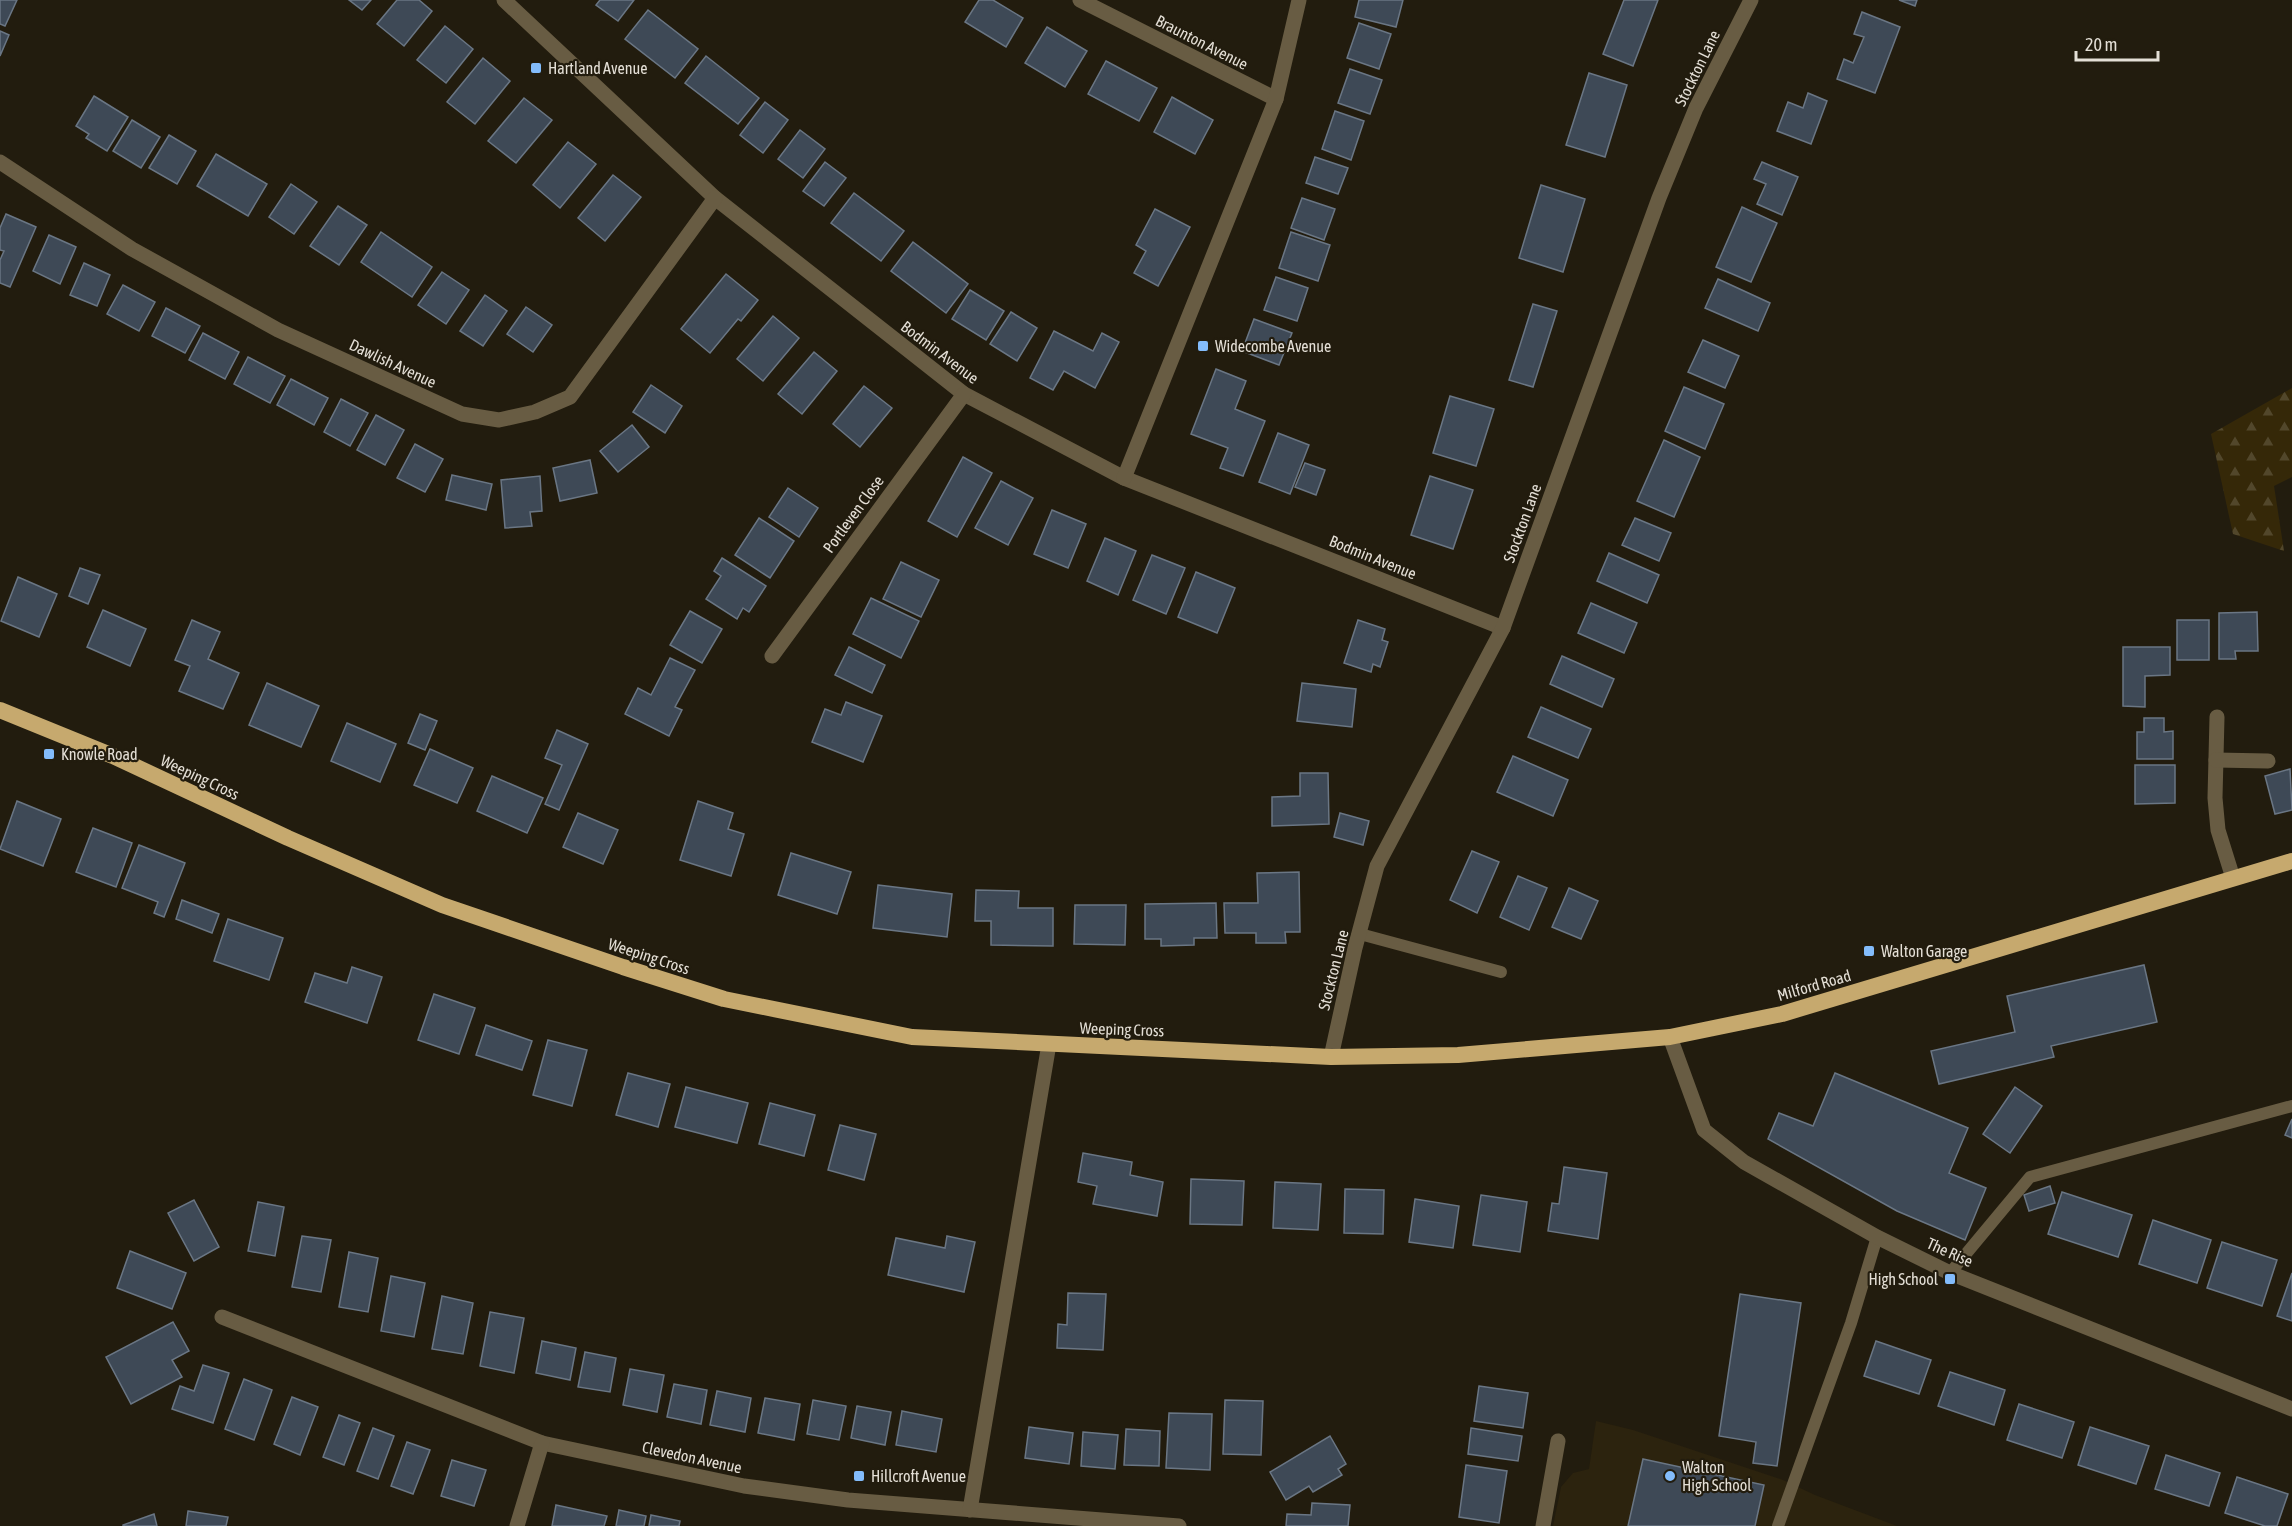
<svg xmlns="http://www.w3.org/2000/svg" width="2292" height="1526" viewBox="0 0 2292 1526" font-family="'Asap Condensed',sans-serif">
	<defs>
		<pattern id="forest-firs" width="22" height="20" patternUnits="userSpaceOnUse" patternTransform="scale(1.5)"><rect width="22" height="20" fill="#352808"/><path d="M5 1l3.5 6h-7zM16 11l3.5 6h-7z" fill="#52472b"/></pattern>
	</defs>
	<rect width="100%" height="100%" fill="#221c0e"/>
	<path fill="#2c230e" d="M1596,1421L1633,1430L1783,1480L1815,1495L1897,1526H1553L1561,1487L1573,1473L1589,1469Z"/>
	<path fill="url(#forest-firs)" d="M2292,388V477L2274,486L2284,551L2233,534L2211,434Z"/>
	<g fill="#3e4956" stroke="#6a7684" stroke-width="1.5">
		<path d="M0,0H17L5,26L0,24Z"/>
		<path d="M349,0H371L362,10Z"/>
		<path d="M397,0H419L432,11L404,46L377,24Z"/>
		<path d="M600,0H634L618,21L596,5Z"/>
		<path d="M979,0H993L1023,18L1006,47L965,22Z"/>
		<path d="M1359,0H1403L1396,27L1355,17Z"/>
		<path d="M1624,0H1658L1633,66L1603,54Z"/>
		<path d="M1899,0H1917L1915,6Z"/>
		<path d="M648,10L698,49L675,78L625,39Z"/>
		<path d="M1862,12L1900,27L1875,93L1837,79L1844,59L1853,63L1864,37L1854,34Z"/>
		<path d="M1359,23L1391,34L1379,69L1347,58Z"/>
		<path d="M445,26L473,49L446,83L417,60Z"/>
		<path d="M1047,27L1087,51L1065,87L1025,63Z"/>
		<path d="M0,31L9,35L0,56Z"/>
		<path d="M706,56L759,98L738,124L685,83Z"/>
		<path d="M483,58L510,81L475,124L447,102Z"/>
		<path d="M1106,61L1157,88L1139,121L1088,94Z"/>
		<path d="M1350,69L1382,80L1370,114L1338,103Z"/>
		<path d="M1589,73L1627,85L1605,157L1566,145Z"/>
		<path d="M1808,93L1827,101L1811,144L1777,131L1788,102L1803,108Z"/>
		<path d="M94,96L128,117L107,151L86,138L89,134L76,126Z"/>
		<path d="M1172,97L1213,120L1195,154L1154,132Z"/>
		<path d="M524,98L552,120L516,163L488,141Z"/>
		<path d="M765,102L788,120L763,153L740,135Z"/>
		<path d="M1335,111L1364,121L1351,160L1322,149Z"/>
		<path d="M132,120L160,137L141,168L113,151Z"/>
		<path d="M800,130L825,149L803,178L778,159Z"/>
		<path d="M169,135L196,151L177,184L149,168Z"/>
		<path d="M568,142L596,164L560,208L533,185Z"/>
		<path d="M216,154L267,184L248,216L197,186Z"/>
		<path d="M1315,157L1348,168L1338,194L1306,183Z"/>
		<path d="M825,162L846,178L824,206L803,191Z"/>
		<path d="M1762,162L1798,177L1782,215L1757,204L1766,184L1754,179Z"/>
		<path d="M613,175L641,197L605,241L578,218Z"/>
		<path d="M291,184L317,202L294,234L269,217Z"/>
		<path d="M1541,185L1585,199L1563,272L1519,258Z"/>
		<path d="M854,193L904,231L881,261L831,223Z"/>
		<path d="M1302,198L1335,209L1324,240L1291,228Z"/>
		<path d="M338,206L367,225L339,265L310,246Z"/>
		<path d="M1742,207L1777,223L1751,282L1716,267Z"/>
		<path d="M1155,209L1190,227L1158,286L1134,273L1146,251L1136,245Z"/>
		<path d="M6,214L36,227L10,287L0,283V260L4,251L0,250V228Z"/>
		<path d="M381,232L432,267L412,297L361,262Z"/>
		<path d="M1291,232L1330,245L1318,281L1279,268Z"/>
		<path d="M49,235L76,247L60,284L33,271Z"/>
		<path d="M913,242L968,284L946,313L891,271Z"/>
		<path d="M84,263L110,275L97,306L70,295Z"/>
		<path d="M442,272L469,290L446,324L418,305Z"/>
		<path d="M726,274L758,300L741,321L738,319L710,353L681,329Z"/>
		<path d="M1276,277L1308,288L1297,321L1264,310Z"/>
		<path d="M1718,279L1770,303L1758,331L1705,308Z"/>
		<path d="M123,285L155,302L139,331L107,314Z"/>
		<path d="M970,290L1004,311L986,340L952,319Z"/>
		<path d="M485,295L507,311L483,346L460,331Z"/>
		<path d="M1533,304L1557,311L1533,387L1509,380Z"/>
		<path d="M526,307L552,325L533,352L507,334Z"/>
		<path d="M166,308L200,326L185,353L152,336Z"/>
		<path d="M1011,312L1037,328L1017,361L990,344Z"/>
		<path d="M773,316L799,338L763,381L737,359Z"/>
		<path d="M1254,319L1292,333L1279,365L1242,351Z"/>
		<path d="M1054,331L1093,351L1102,333L1119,342L1095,388L1064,371L1053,390L1030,378Z"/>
		<path d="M203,333L239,352L225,379L189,360Z"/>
		<path d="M1703,340L1739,356L1725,388L1688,372Z"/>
		<path d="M814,352L837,371L802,414L778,394Z"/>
		<path d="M248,357L285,376L270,403L234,384Z"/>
		<path d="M1216,369L1246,381L1235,409L1265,421L1243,476L1220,468L1228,448L1191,434Z"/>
		<path d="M291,379L328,398L314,425L277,405Z"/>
		<path d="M651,385L682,406L665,433L633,412Z"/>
		<path d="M864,386L892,408L860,447L833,424Z"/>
		<path d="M1684,387L1724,404L1705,449L1665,431Z"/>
		<path d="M1450,396L1494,409L1476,466L1433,453Z"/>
		<path d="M341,399L368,413L350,446L324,432Z"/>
		<path d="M376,415L404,430L385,465L357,450Z"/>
		<path d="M632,425L649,447L618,472L600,451Z"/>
		<path d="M1278,433L1309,445L1290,494L1259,482Z"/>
		<path d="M1664,440L1700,457L1674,517L1637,501Z"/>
		<path d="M415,444L443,459L425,492L397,478Z"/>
		<path d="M963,457L992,473L957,537L928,521Z"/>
		<path d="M590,460L597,493L560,501L553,468Z"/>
		<path d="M1305,463L1325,470L1316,495L1295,487Z"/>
		<path d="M452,475L492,484L486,510L446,500Z"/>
		<path d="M540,476L542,511L530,512L532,526L505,528L501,480Z"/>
		<path d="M1430,476L1473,490L1453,549L1411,535Z"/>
		<path d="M1001,481L1033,498L1008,545L975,528Z"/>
		<path d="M788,488L818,508L799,537L769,517Z"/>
		<path d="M1052,510L1086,524L1068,568L1034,554Z"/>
		<path d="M759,518L794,541L770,578L735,555Z"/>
		<path d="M1635,518L1671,533L1659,561L1622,545Z"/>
		<path d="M1105,538L1136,551L1118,595L1087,581Z"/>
		<path d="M1609,553L1659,575L1647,603L1597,581Z"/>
		<path d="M1152,555L1185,568L1166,614L1133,600Z"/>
		<path d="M722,558L766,586L749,612L743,608L737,619L706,599L721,576L714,571Z"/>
		<path d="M901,562L939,580L921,617L883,599Z"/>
		<path d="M80,568L100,575L88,604L69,596Z"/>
		<path d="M1196,572L1235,588L1217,633L1178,617Z"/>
		<path d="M18,577L57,594L39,637L1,621Z"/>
		<path d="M871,598L919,621L901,658L853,634Z"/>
		<path d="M1591,603L1637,623L1624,653L1578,633Z"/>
		<path d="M103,610L146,629L130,666L87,647Z"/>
		<path d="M690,611L722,629L702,663L670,645Z"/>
		<path d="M2257,612L2258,651H2235L2236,659H2219V613Z"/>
		<path d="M192,620L220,632L208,659L239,673L223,709L179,691L190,666L175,660Z"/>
		<path d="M1358,620L1385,629L1382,640L1388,642L1380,667L1373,664L1371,672L1344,663Z"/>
		<rect x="2177" y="620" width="32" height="40"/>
		<path d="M849,647L885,665L872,693L835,675Z"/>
		<path d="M2123,647H2170V675L2145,676V707L2123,706Z"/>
		<path d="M1562,656L1614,679L1602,707L1550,684Z"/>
		<path d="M670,658L695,670L675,707L682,710L669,736L625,714L638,688L651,695Z"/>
		<path d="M267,683L319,706L301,747L249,725Z"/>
		<path d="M1302,683L1356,689L1352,727L1297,721Z"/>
		<path d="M846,702L882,716L863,762L812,742L825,709L841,715Z"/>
		<path d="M1541,707L1591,729L1578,758L1528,737Z"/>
		<path d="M420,714L437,721L425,750L408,743Z"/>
		<path d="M2144,718H2164V732L2173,731V759H2137V732H2144Z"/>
		<path d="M347,723L396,744L380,782L331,761Z"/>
		<path d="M557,730L588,744L559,810L545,804L562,765L545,758Z"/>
		<path d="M430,749L473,768L457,803L414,785Z"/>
		<path d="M1513,756L1568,780L1553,816L1497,792Z"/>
		<path d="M2135,765H2175V803L2135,804Z"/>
		<path d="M2290,769L2292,810L2275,814L2265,776Z"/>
		<path d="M1300,773H1328L1329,824L1272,826V797L1300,796Z"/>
		<path d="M492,776L543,798L527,833L477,811Z"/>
		<path d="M17,801L61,819L43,866L0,849Z"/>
		<path d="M698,801L733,813L728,829L744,834L731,876L680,860Z"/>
		<path d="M578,813L618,830L603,864L563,847Z"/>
		<path d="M1340,813L1369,821L1363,845L1334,837Z"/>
		<path d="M93,828L132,843L116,887L76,872Z"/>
		<path d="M139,845L185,863L164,917L154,913L158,902L122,888Z"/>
		<path d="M1472,851L1499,862L1477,913L1450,900Z"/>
		<path d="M791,853L851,872L837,914L778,895Z"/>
		<path d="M1299,872L1300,932H1285L1286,943H1256V933H1225L1224,903H1258L1257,873Z"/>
		<path d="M1518,876L1547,888L1529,930L1500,917Z"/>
		<path d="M878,885L952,894L947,937L873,928Z"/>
		<path d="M1569,888L1598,901L1581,939L1552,927Z"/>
		<path d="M976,890L1019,891L1018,908H1053V946L991,945V921H975Z"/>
		<path d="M182,900L219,914L212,933L176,919Z"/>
		<path d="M1216,903L1217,938H1194V945L1161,946V939H1145V904Z"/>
		<path d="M1075,905H1126L1125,945L1074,944Z"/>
		<path d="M228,919L283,938L269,980L214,961Z"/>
		<path d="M2144,965L2157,1022L2051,1046L2054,1057L1939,1084L1931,1051L2015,1032L2007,996Z"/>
		<path d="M352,967L382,977L367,1023L305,1002L315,973L347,983Z"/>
		<path d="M434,994L475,1008L459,1054L418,1040Z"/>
		<path d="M486,1025L532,1041L522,1070L476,1055Z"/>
		<path d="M548,1040L587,1050L572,1106L533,1095Z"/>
		<path d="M628,1073L670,1084L658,1127L616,1115Z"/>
		<path d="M1835,1073L1968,1128L1949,1173L1986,1188L1965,1240L1897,1211L1768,1139L1779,1113L1813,1126Z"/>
		<path d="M686,1087L748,1103L737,1143L675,1127Z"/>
		<path d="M2015,1087L2042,1106L2010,1153L1983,1134Z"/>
		<path d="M770,1103L815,1115L804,1156L759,1144Z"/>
		<path d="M2292,1119V1138L2285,1135Z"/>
		<path d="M840,1125L876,1134L864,1180L828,1170Z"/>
		<path d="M1083,1153L1132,1162L1130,1175L1163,1182L1157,1216L1093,1204L1097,1186L1078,1182Z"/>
		<path d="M1564,1167L1607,1173L1598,1239L1548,1231L1552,1203L1559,1204Z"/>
		<path d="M1191,1179L1244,1181L1242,1225L1190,1224Z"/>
		<path d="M1275,1182L1321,1184L1318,1230L1273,1228Z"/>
		<path d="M2050,1186L2055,1203L2029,1211L2024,1195Z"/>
		<path d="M1345,1189L1384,1190L1383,1234L1344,1233Z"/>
		<path d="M2062,1192L2132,1215L2118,1257L2048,1234Z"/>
		<path d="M1481,1195L1527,1202L1520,1252L1473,1245Z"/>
		<path d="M1415,1199L1459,1206L1453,1248L1409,1242Z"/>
		<path d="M194,1200L219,1247L194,1261L168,1213Z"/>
		<path d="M258,1202L284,1207L275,1256L248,1251Z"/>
		<path d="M2153,1220L2211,1240L2197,1283L2139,1264Z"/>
		<path d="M302,1236L331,1240L321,1292L292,1287Z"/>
		<path d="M947,1236L975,1242L964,1292L888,1275L896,1238L945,1248Z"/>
		<path d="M2222,1242L2277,1260L2262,1306L2207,1288Z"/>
		<path d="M130,1251L186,1273L172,1309L117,1288Z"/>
		<path d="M349,1252L378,1258L368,1312L339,1307Z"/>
		<path d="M2292,1273V1321L2277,1316Z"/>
		<path d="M391,1276L425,1283L414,1337L381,1331Z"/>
		<path d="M1068,1293L1106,1294L1103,1350L1057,1348L1058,1324L1067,1325Z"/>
		<path d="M1740,1294L1801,1303L1777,1466L1753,1463L1756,1442L1719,1436Z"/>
		<path d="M442,1296L473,1303L463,1354L432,1349Z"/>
		<path d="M490,1312L524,1318L514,1373L480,1366Z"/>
		<path d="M173,1322L189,1351L172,1360L182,1377L131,1404L106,1357Z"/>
		<path d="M542,1341L576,1348L570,1380L536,1373Z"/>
		<path d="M1876,1341L1931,1360L1919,1394L1864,1376Z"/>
		<path d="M585,1352L616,1358L610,1392L578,1387Z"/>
		<path d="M203,1365L229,1373L213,1423L172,1409L180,1386L194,1391Z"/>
		<path d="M630,1369L664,1375L657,1412L623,1405Z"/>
		<path d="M1950,1372L2005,1390L1994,1425L1938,1406Z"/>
		<path d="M244,1379L272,1390L254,1440L225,1429Z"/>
		<path d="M674,1384L707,1390L701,1424L667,1417Z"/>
		<path d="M1479,1386L1528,1393L1523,1428L1474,1421Z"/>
		<path d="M717,1391L751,1398L745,1432L710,1425Z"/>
		<path d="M292,1397L318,1407L300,1455L274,1444Z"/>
		<path d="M765,1398L800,1404L794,1440L758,1433Z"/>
		<path d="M813,1400L846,1406L839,1440L807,1434Z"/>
		<path d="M1225,1400L1263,1401L1261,1455L1223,1454Z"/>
		<path d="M2019,1404L2074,1422L2062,1458L2007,1440Z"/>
		<path d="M857,1406L891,1412L885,1445L851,1438Z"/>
		<path d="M902,1411L942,1419L936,1452L896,1445Z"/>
		<path d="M1169,1413L1212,1414L1210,1470L1166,1468Z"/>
		<path d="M339,1415L360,1423L344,1465L323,1457Z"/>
		<path d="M1029,1427L1073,1433L1069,1464L1025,1458Z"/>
		<path d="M2090,1427L2149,1446L2136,1484L2078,1465Z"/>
		<path d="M373,1428L394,1436L378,1479L357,1471Z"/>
		<path d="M1471,1428L1522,1436L1518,1461L1468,1454Z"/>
		<path d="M1126,1429L1160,1431L1159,1466L1124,1465Z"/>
		<path d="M1083,1432L1118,1435L1115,1469L1081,1466Z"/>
		<path d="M1330,1436L1346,1464L1338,1469L1342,1475L1313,1492L1309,1486L1286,1500L1270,1472Z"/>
		<path d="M407,1442L430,1450L413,1494L391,1486Z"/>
		<path d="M2166,1455L2220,1473L2209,1506L2155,1489Z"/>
		<path d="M1643,1459L1764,1485L1755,1526H1628Z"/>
		<path d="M452,1460L486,1470L474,1506L441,1496Z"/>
		<path d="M1466,1465L1507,1471L1499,1523L1459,1517Z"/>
		<path d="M2237,1477L2288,1494L2277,1526H2265L2225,1513Z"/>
		<path d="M1312,1503L1350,1505L1348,1526H1286L1287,1514L1311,1515Z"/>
		<path d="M556,1505L607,1516L604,1526H552Z"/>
		<path d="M619,1510L646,1516L644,1526H616Z"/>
		<path d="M188,1511L228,1517L226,1526H186Z"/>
		<path d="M154,1514L157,1526H123V1525Z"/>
		<path d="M651,1515L680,1521L679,1526H649Z"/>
	</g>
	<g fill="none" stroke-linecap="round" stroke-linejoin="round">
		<g stroke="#685c43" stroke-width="12">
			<path d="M1360,934L1501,972"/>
			<path d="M1950,1273L2030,1177L2292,1106"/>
			<path d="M1778,1526L1851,1323L1877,1237"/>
		</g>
		<g stroke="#685c43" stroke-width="15">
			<path d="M504,0L715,198L964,394L1124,478L1503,628"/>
			<path d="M1080,0L1276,99"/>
			<path d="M0,162L132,249L278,330L462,414L499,420L535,412L570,397L715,198"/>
			<path d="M1124,478L1276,99L1299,0"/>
			<path d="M772,656L964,394"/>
			<path d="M2217,717L2215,798L2218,830L2233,878"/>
			<path d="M2216,760L2268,761"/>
			<path d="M1331,1057L1355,948L1377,866L1503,628L1659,198L1696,108L1751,0"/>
			<path d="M222,1317L542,1443L744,1486L848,1500L1179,1526"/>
			<path d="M970,1510L1049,1044"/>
			<path d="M517,1526L542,1443"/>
			<path d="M1543,1526L1558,1441"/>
		</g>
		<path stroke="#685c43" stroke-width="15" d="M1670,1037L1704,1130L1744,1162L1877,1237L1950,1273L2292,1409"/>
		<path stroke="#c6a96e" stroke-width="16" d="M0,710L113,756L288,838L442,905L623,967L724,999L912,1037L1331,1057L1458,1055L1670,1037L1782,1014L2292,861"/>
	</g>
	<g fill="#83bcfb" stroke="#221c0e" stroke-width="2">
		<rect x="530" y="62" width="12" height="12" rx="3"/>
		<rect x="1197" y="340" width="12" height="12" rx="3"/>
		<rect x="43" y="748" width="12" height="12" rx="3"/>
		<rect x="1863" y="945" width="12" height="12" rx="3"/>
		<rect x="1944" y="1273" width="12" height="12" rx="3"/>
		<rect x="853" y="1470" width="12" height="12" rx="3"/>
		<circle cx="1670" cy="1476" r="6"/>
	</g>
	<g text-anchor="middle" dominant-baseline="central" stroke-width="4.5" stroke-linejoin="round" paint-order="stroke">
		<g font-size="16" fill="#e4dfd6" stroke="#221c0e">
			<text transform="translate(1202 42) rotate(27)">Braunton Avenue</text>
			<text transform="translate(1697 68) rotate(-64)">Stockton Lane</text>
			<text transform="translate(940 352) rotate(37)">Bodmin Avenue</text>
			<text transform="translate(393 363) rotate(25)">Dawlish Avenue</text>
			<text transform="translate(853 514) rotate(-54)">Portleven Close</text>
			<text transform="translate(1522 523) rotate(-70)">Stockton Lane</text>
			<text transform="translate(1373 557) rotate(22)">Bodmin Avenue</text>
			<text transform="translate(200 777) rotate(25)">Weeping Cross</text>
			<text transform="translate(649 956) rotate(18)">Weeping Cross</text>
			<text transform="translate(1333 970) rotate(-76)">Stockton Lane</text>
			<text transform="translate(1814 985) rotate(-16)">Milford Road</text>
			<text transform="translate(1122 1029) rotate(2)">Weeping Cross</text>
			<text transform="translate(1950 1252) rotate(24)">The Rise</text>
			<text transform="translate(692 1457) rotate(12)">Clevedon Avenue</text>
		</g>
		<g font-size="16" fill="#e4dfd6" stroke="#221c0e" text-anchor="start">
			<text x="548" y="68">Hartland Avenue</text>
			<text x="1215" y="346">Widecombe Avenue</text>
			<text x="61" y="754">Knowle Road</text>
			<text x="1881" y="951">Walton Garage</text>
			<text x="1938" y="1279" text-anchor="end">High School</text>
			<text x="1682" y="1467">Walton<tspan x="1682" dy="18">High School</tspan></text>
			<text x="871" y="1476">Hillcroft Avenue</text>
		</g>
	</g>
	<path d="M2076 51v9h82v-9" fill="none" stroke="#e4dfd6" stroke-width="3"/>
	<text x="2085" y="51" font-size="18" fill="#e4dfd6" stroke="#221c0e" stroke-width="4.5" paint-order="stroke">20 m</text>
</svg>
